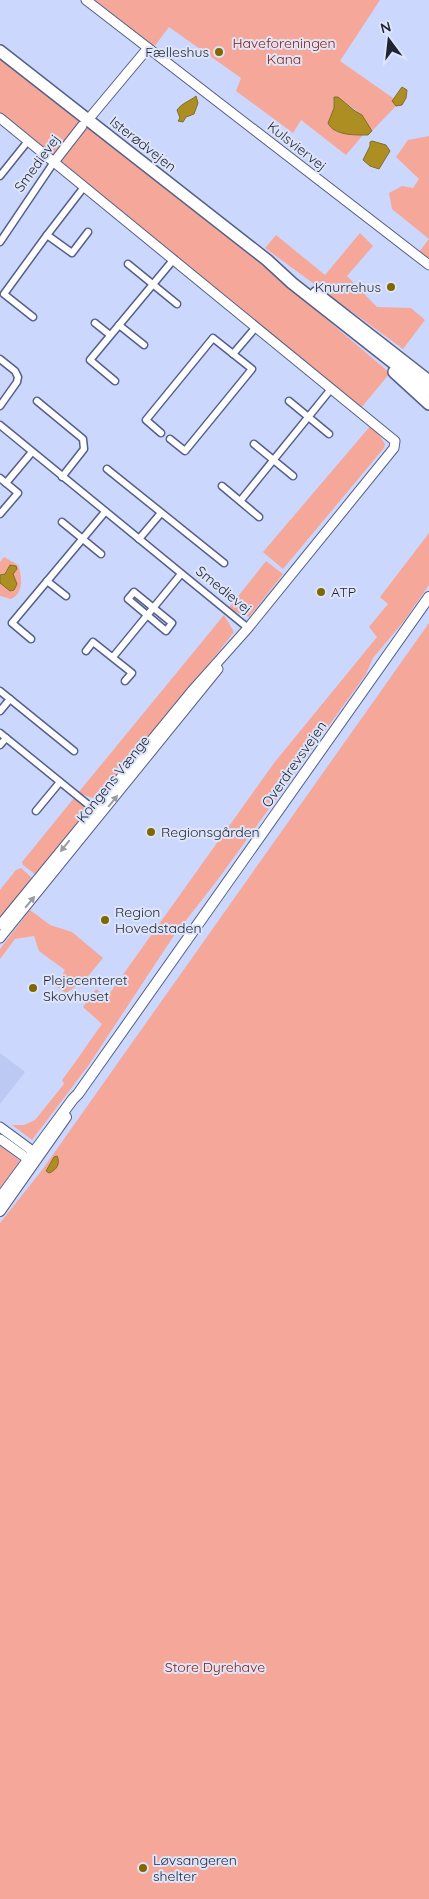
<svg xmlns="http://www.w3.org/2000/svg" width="429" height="1899" viewBox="0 0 429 1899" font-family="Quicksand,sans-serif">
	<rect width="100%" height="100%" fill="#cbd7fd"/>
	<path fill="#bcc9f3" d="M0,1053L25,1072L0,1104Z"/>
	<g fill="#f5a899">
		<path d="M95,0H380L340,61L393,98L392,101L396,106L372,131C363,116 352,102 333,100L334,108L329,119L336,132L363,135L346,155L301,120L293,133L236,91L241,78L169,27L154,47Z"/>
		<path d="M0,59L222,231L390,373L361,408L0,114Z"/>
		<path d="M429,136V259L419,252L429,239L392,209L389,193L402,186L413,188L419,179L396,157L408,140Z"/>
		<path d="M360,233L373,246L347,276L377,307L411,308L425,320L403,349L265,248L276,235L325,275Z"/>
		<path d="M372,424L385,444L384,448L283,569L263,552Z"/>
		<path d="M429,533V585L404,621L373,658L366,674L219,878L173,937L88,1066L32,1140L12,1125H24L35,1120L64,1084L62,1080C76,1062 88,1043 102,1024L83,1007L96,989L107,997L274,763L377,637L369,627L388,604L380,597Z"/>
		<path d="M4,557L18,565C22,577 24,593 11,599L0,596V562Z"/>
		<path d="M266,561L283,574L249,617L228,609Z"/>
		<path d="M224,615L234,632L216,655L96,799L78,793Z"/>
		<path d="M429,623V1899H0V1223L42,1170Z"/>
		<path d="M74,798L85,807L84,819L36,875L23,865L22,862Z"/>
		<path d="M21,868L32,878L0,919V890L16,870Z"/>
		<path d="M30,910L50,925L72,932L103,958L85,980L66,993L56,986L65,970L39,951L34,936L15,939L0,959V949Z"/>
		<path d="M0,1145L20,1161L0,1188Z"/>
	</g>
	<g fill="#ad8e23" stroke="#826e28">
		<path d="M402,87L407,90L406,98L402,105L396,106L392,101Z"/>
		<path d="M196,96L198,103L194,114L186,117L183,122L178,121L180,118L177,110C182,103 190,101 196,96Z"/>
		<path d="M334,97H338L355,111L362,115L372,131L368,135C356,135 334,136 328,123L334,108Z"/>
		<path d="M372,141L386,145L390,151L379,169L370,166L363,160L370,146V142Z"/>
		<path d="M10,565L16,566L17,569L13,574L17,584L14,590L10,591L0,583V575L5,574Z"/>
		<path d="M57,1156C61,1163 56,1171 49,1173L46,1171L54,1157Z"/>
	</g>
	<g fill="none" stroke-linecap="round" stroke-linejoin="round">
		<g stroke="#556089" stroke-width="9">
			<g id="street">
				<path d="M0,176L28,141"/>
				<path d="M47,235L72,253L88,232"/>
				<path d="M0,242L54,162"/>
				<path d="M128,264L177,304"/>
				<path d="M33,317L4,294L47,235L84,187"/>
				<path d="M95,323L110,335"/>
				<path d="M119,325L144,345"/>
				<path d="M233,354L256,327"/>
				<path d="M0,359L15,371L18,377L17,382L0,406"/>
				<path d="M115,381L90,360L174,259"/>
				<path d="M37,401L83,439L84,449L62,477"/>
				<path d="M289,401L329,434"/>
				<path d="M0,425L248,628"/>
				<path d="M161,433L146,420L213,338L252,369L185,451L170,439"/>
				<path d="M254,444L293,476"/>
				<path d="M107,469L224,563"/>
				<path d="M0,478L18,493L0,514"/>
				<path d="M6,483L32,452"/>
				<path d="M222,486L259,517"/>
				<path d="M241,500L331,389"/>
				<path d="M62,522L101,554"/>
				<path d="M139,539L161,513"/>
				<path d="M47,581L66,596"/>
				<path d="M134,592L172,623L166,631L128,599Z"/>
				<path d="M31,639L12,623L105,512"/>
				<path d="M86,651L93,642L132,673L125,681"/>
				<path d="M113,657L181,574"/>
				<path d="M0,691L74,751"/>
				<path d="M0,711L10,699"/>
				<path d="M0,733L96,811"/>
				<path d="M0,745L6,738"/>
				<path d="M36,811L60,782"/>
			</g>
		</g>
		<g stroke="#556089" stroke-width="11">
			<g id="secondary">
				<path d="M86,0L429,265"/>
				<path d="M92,115L148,48"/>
				<path d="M0,118L395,441L394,448L248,628L191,692L0,925"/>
				<path d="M54,162L82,126"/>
				<path d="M0,938L218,669"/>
				<path d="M0,1127L38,1155"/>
				<path d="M0,1139L32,1162"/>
			</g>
		</g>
		<g stroke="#556089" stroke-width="12">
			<g id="primary">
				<path d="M0,1198L73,1099L78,1094L429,597"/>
				<path d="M0,1211L66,1117"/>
			</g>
		</g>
		<g stroke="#556089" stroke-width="14">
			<g id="highway">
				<path d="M0,51L267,260L292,283L429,391"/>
				<path d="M316,293L429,381"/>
				<path d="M394,372L429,404"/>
			</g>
		</g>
		<use href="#street" stroke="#fff" stroke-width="6"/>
		<use href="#secondary" stroke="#fff" stroke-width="9"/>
		<use href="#primary" stroke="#fff" stroke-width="10"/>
		<use href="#highway" stroke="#fff" stroke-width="11"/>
	</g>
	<defs><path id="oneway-solid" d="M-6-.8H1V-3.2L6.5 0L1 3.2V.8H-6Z" transform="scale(1.25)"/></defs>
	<g fill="#9a9ca4">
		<use href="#oneway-solid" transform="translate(113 801) rotate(-51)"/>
		<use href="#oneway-solid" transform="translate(65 846) rotate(129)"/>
		<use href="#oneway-solid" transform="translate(30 902) rotate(-50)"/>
	</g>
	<g fill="#816700" stroke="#dee5f8" stroke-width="2">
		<circle cx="219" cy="52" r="5"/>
		<circle cx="391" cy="287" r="5"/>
		<circle cx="321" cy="592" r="5"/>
		<circle cx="151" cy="832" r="5"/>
		<circle cx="105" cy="920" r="5"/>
		<circle cx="33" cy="988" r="5"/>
		<circle cx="143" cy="1868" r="5"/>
	</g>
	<g text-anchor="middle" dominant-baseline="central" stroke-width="4" stroke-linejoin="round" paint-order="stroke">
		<g font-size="14" fill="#8b1705" stroke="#dee5f8">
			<text x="284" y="43">Haveforeningen<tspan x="284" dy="16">Kana</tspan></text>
			<text x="215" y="1667">Store Dyrehave</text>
		</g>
		<g font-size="14" fill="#1e2335" stroke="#dee5f8" text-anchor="start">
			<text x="209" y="52" text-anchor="end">Fælleshus</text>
			<text x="381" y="287" text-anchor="end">Knurrehus</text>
			<text x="331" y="592">ATP</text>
			<text x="161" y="832">Regionsgården</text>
			<text x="115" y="912">Region<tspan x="115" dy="16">Hovedstaden</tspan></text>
			<text x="43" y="980">Plejecenteret<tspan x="43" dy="16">Skovhuset</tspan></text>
			<text x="153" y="1860">Løvsangeren<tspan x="153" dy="16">shelter</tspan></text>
		</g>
		<g font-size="14" fill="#1e2335" stroke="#dee5f8">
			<text transform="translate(143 144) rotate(38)">Isterødvejen</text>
			<text transform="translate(297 146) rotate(38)">Kulsviervej</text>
			<text transform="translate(37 163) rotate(-54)">Smedievej</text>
			<text transform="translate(224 590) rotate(39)">Smedievej</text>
			<text transform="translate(294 764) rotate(-55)">Overdrevsvejen</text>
			<text transform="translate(113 779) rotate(-51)">Kongens Vænge</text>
		</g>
	</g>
	<g transform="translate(389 40) rotate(345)" stroke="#dee5f8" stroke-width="4" paint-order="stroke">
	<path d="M0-4L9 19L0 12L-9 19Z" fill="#1e2335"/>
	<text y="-8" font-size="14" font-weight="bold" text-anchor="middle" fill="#1e2335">N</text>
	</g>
</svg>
